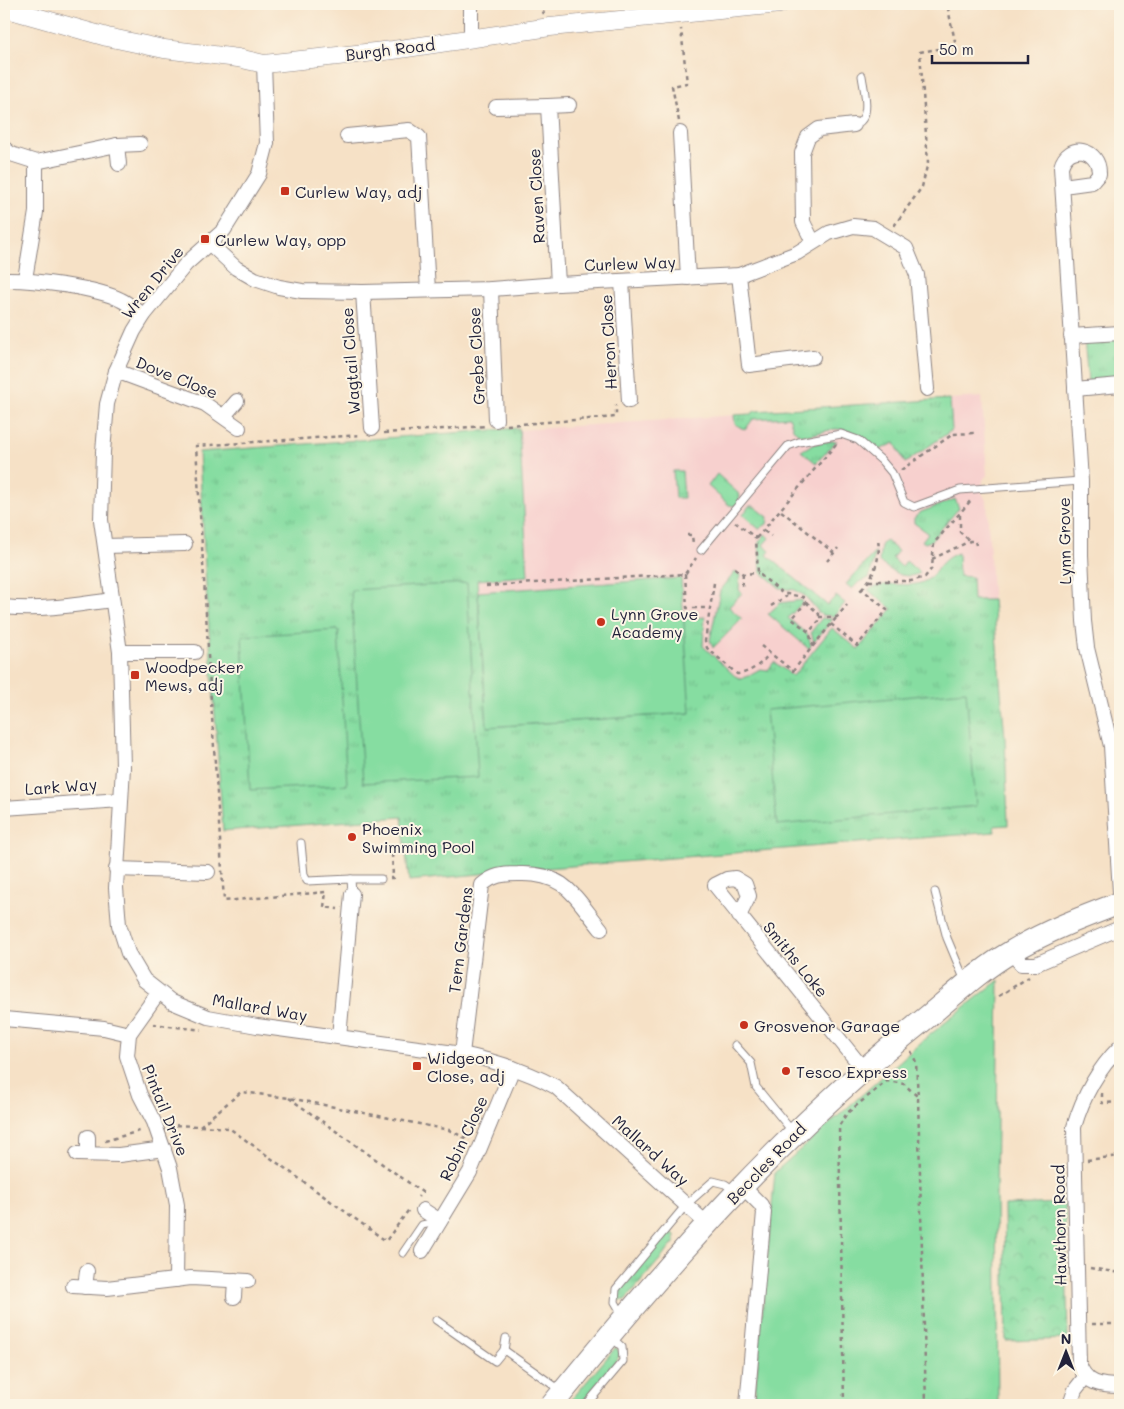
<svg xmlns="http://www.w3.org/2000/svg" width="1124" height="1409" viewBox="0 0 1124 1409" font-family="Mali,sans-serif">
	<defs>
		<pattern id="grass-tufts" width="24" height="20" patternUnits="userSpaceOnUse" patternTransform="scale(1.25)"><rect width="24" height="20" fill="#86dda1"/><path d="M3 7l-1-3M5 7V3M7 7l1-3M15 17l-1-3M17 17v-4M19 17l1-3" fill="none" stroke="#73bd8c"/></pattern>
		<pattern id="park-crowns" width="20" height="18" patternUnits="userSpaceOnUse" patternTransform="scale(1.25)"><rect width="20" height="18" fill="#86dda1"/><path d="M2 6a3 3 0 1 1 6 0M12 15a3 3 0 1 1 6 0" fill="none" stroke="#73bd8c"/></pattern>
	</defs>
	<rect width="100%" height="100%" fill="#fcf5e5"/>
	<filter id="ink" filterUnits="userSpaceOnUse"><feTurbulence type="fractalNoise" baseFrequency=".02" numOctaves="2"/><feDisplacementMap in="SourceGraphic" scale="10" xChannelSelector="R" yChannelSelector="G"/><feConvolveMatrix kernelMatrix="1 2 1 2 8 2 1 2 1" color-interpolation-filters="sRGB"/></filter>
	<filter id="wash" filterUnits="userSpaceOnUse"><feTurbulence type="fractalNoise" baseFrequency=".0096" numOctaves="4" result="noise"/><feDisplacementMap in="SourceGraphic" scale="20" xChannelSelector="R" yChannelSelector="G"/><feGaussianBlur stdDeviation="1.12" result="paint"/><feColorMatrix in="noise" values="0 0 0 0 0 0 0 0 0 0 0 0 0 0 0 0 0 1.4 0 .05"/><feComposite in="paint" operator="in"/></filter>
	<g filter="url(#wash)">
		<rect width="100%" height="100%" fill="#f6e1c6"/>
		<path fill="#f7d0ce" d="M982,397L987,475L983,480L982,493L987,502L995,645L1005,738L1008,825L994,826L995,832L510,871L409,881L402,817L223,831L206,586L199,452L751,414L755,411Z"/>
		<g fill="url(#grass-tufts)" stroke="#54806e">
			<path d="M1120,336V380L1088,382L1084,338Z"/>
			<path d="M950,399L952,430L905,463L895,443L879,450C867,440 854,430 837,429C826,429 804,441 795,431C792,428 791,421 789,417L753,419L745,430L735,424L734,415L751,414L755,411Z"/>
			<path d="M519,428L528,576L477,580L487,727L689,713L683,619L705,617L703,646L735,676L742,679L760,669L768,670L774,662L793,676L832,628L858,649L892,609L868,590C888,579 906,589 923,582C939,575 936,561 958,553L959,576L972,577L973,600H993L1005,738L1008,825L994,826L995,832L510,871L409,881L402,817L223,831L206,586L199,452Z"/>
			<path d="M830,441H837L816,463L801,451L813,444Z"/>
			<path d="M673,471H682L684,498H675Z"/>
			<path d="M717,474L740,495L739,503L735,506L729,505L708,486Z"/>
			<path d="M955,499L959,508L931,541L925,543L922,541L928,533L914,523V518L921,512Z"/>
			<path d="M749,506H754L768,517L767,524L759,529L743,515Z"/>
			<path d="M765,534L769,538L763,545L770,551L767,555L827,605L836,596L845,603L834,616L821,615L805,596L795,590L780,588L761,572L759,542Z"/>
			<path d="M885,540L898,551L892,558L902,567L906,561L920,573C904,581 891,571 879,562L881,546Z"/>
			<path d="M876,551L869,578L859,582L852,589L846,584Z"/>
			<path d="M735,572L740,575L739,590L742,593L729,607L742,619L713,648L710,640L720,591Z"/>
			<path d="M802,600V603L788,618L808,635L811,645L809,649L768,614L780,603Z"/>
			<path d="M822,618L833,619L814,642L811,632Z"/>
			<path d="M670,1231L675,1235V1242L625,1300H618V1292Z"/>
			<path d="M616,1347L620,1353L618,1358L580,1405H567Z"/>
		</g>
		<path fill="url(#park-crowns)" stroke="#54806e" d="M1065,1203L1068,1339L1006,1341L1004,1205Z"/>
		<g fill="#86dda1" stroke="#54806e">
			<path d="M681,578L690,713L487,727L478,592Z"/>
			<path d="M467,583L478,777L363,783L351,590Z"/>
			<path d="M338,630L347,785L250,790L242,636Z"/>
			<path d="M966,691L976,806L777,825L766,710Z"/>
			<path d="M999,980L996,1195L998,1405H754L775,1172L927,1037Z"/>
		</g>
	</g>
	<g filter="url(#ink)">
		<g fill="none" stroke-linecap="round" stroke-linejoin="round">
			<g stroke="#8c8280" stroke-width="9">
				<g id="service">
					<path d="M854,125C873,119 864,91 862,76"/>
					<path d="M701,550L788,446L799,442L841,434L858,440L881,460L892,473L904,502L914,507L960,490L1081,481"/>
					<path d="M301,843L304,875L307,881L351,879L352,894"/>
					<path d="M351,879H381"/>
					<path d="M935,892L947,938L965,981"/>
					<path d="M735,1045L751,1063L756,1087L792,1131"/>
					<path d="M403,1253L422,1225L440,1221"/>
					<path d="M622,1314L615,1302L616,1289L686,1205L713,1181L725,1184L734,1190"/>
					<path d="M436,1320L495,1361L504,1350L560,1390"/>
					<path d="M504,1350L506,1338"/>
					<path d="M586,1405L623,1361L622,1347L611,1337"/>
				</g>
			</g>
			<g stroke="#8c8280" stroke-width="16">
				<g id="minor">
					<path d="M471,4V38"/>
					<path d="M264,64L267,143L259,174L224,230L186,264L144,315L134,331L116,371L107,404L103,452L101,520L120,652L123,767L116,888L119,925L128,953L144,980L172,1002L208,1017L257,1026L462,1054C495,1061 527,1071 556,1087L707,1224"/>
					<path d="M548,106L569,105"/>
					<path d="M496,107L548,106L558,284"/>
					<path d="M680,133L688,278"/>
					<path d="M347,136L409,130L419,137L428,290"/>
					<path d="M117,145L119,164"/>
					<path d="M4,148L11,154L36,162L117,145L140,144"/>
					<path d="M1063,186L1092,182L1099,174C1100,148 1068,141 1061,167L1081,481V555L1084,621L1087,648L1111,746L1120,892"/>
					<path d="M813,242L803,222L802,153L808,137L819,129L854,125"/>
					<path d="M209,243L236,268L255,279L279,287L302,291L363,292L491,289L558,284L739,275L797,253L829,233L853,226L873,228L906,248L917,275L927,389"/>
					<path d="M739,275L749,365L813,357"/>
					<path d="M25,279L36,212V162"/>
					<path d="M4,280C30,279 99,288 121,300C129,304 136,310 144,315"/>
					<path d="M622,281L629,401"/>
					<path d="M491,289L496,420"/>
					<path d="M363,292L372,428"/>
					<path d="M1071,336L1120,333"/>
					<path d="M116,371L205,404L239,428"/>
					<path d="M1075,389L1120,385"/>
					<path d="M224,416L237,401"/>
					<path d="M105,546L185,544"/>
					<path d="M4,607C40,611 76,605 112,600"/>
					<path d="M120,652H195"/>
					<path d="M4,808L121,800"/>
					<path d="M116,869L208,872"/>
					<path d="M739,916L749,896L745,884L735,878L727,879L715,885L864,1070"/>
					<path d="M1011,952L1021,964H1036L1120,928"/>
					<path d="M158,993L129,1034L127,1056L140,1095L154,1122L170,1168L177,1205L176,1280"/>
					<path d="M4,1019L104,1028L129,1034"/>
					<path d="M339,1037L352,894"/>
					<path d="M1120,1047C1097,1070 1083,1096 1074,1127L1079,1363C1085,1384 1101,1386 1120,1386"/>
					<path d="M462,1054L482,885C493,875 503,874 518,874C565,872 574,896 601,929"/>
					<path d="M88,1137V1154"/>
					<path d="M77,1154L119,1155L164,1149"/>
					<path d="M743,1187L761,1205L764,1212L747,1405"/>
					<path d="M423,1210L440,1221"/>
					<path d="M422,1251L470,1172L513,1068"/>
					<path d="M73,1286L107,1288L191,1278L248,1281"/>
					<path d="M85,1287L87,1271"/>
					<path d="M234,1297L235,1280"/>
					<path d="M1070,1405L1075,1390L1086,1376"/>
				</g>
			</g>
			<g stroke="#8c8280" stroke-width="19">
				<path id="tertiary" d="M4,8L107,37L164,49L238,58L264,64L393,50L550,27L780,4"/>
			</g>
			<g stroke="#8c8280" stroke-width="24">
				<path id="trunk" d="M552,1405C665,1266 785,1129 926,1018C954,995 980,970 1011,952C1046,931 1083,917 1120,903"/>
			</g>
			<g stroke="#8c8280" stroke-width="2.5" stroke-dasharray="4 4" stroke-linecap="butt">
				<path d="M540,4L544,14"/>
				<path d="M947,5L975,4"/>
				<path d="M679,121L672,86L687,83L681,29"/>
				<path d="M894,226L922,187L928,162L920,52L956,46L947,4"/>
				<path d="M507,425L616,417V405"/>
				<path d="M384,433L486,426"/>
				<path d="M836,444L780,510L834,553L838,548"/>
				<path d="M901,470L953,434L976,433"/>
				<path d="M960,515V532L970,541"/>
				<path d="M735,522L756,538L758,573L782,593L803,597L807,601L792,619L809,632L813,646L793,671L761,646"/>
				<path d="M764,531L771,536"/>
				<path d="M687,535H692L693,544"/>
				<path d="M756,538C766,529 771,519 780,510"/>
				<path d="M932,559L970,541H975L976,545"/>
				<path d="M827,561L834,553"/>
				<path d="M735,568L743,574L758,573"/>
				<path d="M685,574L687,608H710"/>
				<path d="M743,574L742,586L744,588"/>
				<path d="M869,581H911L925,577L932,568L934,543L972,499"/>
				<path d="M714,583L705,641L707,648L737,674C751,673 762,663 770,653"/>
				<path d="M486,586L685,574L696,558"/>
				<path d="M862,589C874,576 881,558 878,540"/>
				<path d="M806,602L819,614V621L809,632"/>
				<path d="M771,606L787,596"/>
				<path d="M819,617H837L847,605"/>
				<path d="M831,624L857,646L887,610L862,589L858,593"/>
				<path d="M813,646L837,617"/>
				<path d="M208,647L196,446L361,435"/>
				<path d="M208,655L224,901L326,892L324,907L338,909"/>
				<path d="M4,728V735"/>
				<path d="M386,851L392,852L393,878H390"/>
				<path d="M999,996L1029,977"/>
				<path d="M153,1024L202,1030"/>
				<path d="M911,1051L916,1062L918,1097L926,1405"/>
				<path d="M1102,1093V1103L1120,1102"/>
				<path d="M289,1098L422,1192L418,1197"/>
				<path d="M168,1125L200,1126L241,1092L289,1098L449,1130L470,1140"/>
				<path d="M200,1126L229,1128L386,1241L410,1208"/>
				<path d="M105,1141L143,1130"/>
				<path d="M1087,1160L1120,1156"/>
				<path d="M1090,1268L1120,1273"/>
				<path d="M1092,1324H1120"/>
				<path d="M844,1405L839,1126L847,1113L887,1081L904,1084L918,1097"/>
			</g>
			<use href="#service" stroke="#fff" stroke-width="7"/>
			<use href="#minor" stroke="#fff" stroke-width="14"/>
			<use href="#tertiary" stroke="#fff" stroke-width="18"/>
			<use href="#trunk" stroke="#fff" stroke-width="22"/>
		</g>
	</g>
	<g fill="#c8321e" stroke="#fcf5e5" stroke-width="2">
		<rect x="280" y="186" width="10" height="10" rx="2.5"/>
		<rect x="200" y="234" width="10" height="10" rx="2.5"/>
		<circle cx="601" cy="622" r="5"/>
		<rect x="130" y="670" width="10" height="10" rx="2.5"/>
		<circle cx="352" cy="837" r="5"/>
		<circle cx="744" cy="1025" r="5"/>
		<rect x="412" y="1061" width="10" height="10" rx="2.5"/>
		<circle cx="786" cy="1071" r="5"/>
	</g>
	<g text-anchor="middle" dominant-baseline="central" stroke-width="4" stroke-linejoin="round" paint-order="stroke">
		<g font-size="16" fill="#22223b" stroke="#fcf5e5">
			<text transform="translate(390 49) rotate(-7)">Burgh Road</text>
			<text transform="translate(536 196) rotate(-93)">Raven Close</text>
			<text transform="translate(630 263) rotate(-2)">Curlew Way</text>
			<text transform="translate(152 282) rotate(-51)">Wren Drive</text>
			<text transform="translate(608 342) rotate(-93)">Heron Close</text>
			<text transform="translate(476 356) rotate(-93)">Grebe Close</text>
			<text transform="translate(350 361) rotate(-94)">Wagtail Close</text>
			<text transform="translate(177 377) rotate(22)">Dove Close</text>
			<text transform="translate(1064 541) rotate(-91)">Lynn Grove</text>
			<text transform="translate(61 786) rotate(-4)">Lark Way</text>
			<text transform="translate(460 940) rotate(-83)">Tern Gardens</text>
			<text transform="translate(796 959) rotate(51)">Smiths Loke</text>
			<text transform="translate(260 1007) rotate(10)">Mallard Way</text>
			<text transform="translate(166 1110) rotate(68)">Pintail Drive</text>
			<text transform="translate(463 1138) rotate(-65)">Robin Close</text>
			<text transform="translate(651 1150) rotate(42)">Mallard Way</text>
			<text transform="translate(766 1163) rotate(-46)">Beccles Road</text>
			<text transform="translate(1059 1225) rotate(-91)">Hawthorn Road</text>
		</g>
		<g font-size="16" fill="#22223b" stroke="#fcf5e5" text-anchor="start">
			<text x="295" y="191">Curlew Way, adj</text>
			<text x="215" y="239">Curlew Way, opp</text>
			<text x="611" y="613">Lynn Grove<tspan x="611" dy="18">Academy</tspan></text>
			<text x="145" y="666">Woodpecker<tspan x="145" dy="18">Mews, adj</tspan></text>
			<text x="362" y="828">Phoenix<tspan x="362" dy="18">Swimming Pool</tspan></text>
			<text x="754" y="1025">Grosvenor Garage</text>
			<text x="427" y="1057">Widgeon<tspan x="427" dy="18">Close, adj</tspan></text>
			<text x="796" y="1071">Tesco Express</text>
		</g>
	</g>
	<rect width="1124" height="1409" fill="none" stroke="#fcf5e5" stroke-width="20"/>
	<g transform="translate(1066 1352)" stroke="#fcf5e5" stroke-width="4" paint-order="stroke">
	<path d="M0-4L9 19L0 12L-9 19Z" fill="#22223b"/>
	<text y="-8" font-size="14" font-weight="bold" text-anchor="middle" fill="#22223b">N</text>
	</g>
	<path d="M932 55v8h96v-8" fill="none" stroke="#22223b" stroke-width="2.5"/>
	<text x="939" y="55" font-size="15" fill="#22223b" stroke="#fcf5e5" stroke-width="4" paint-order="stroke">50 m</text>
</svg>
